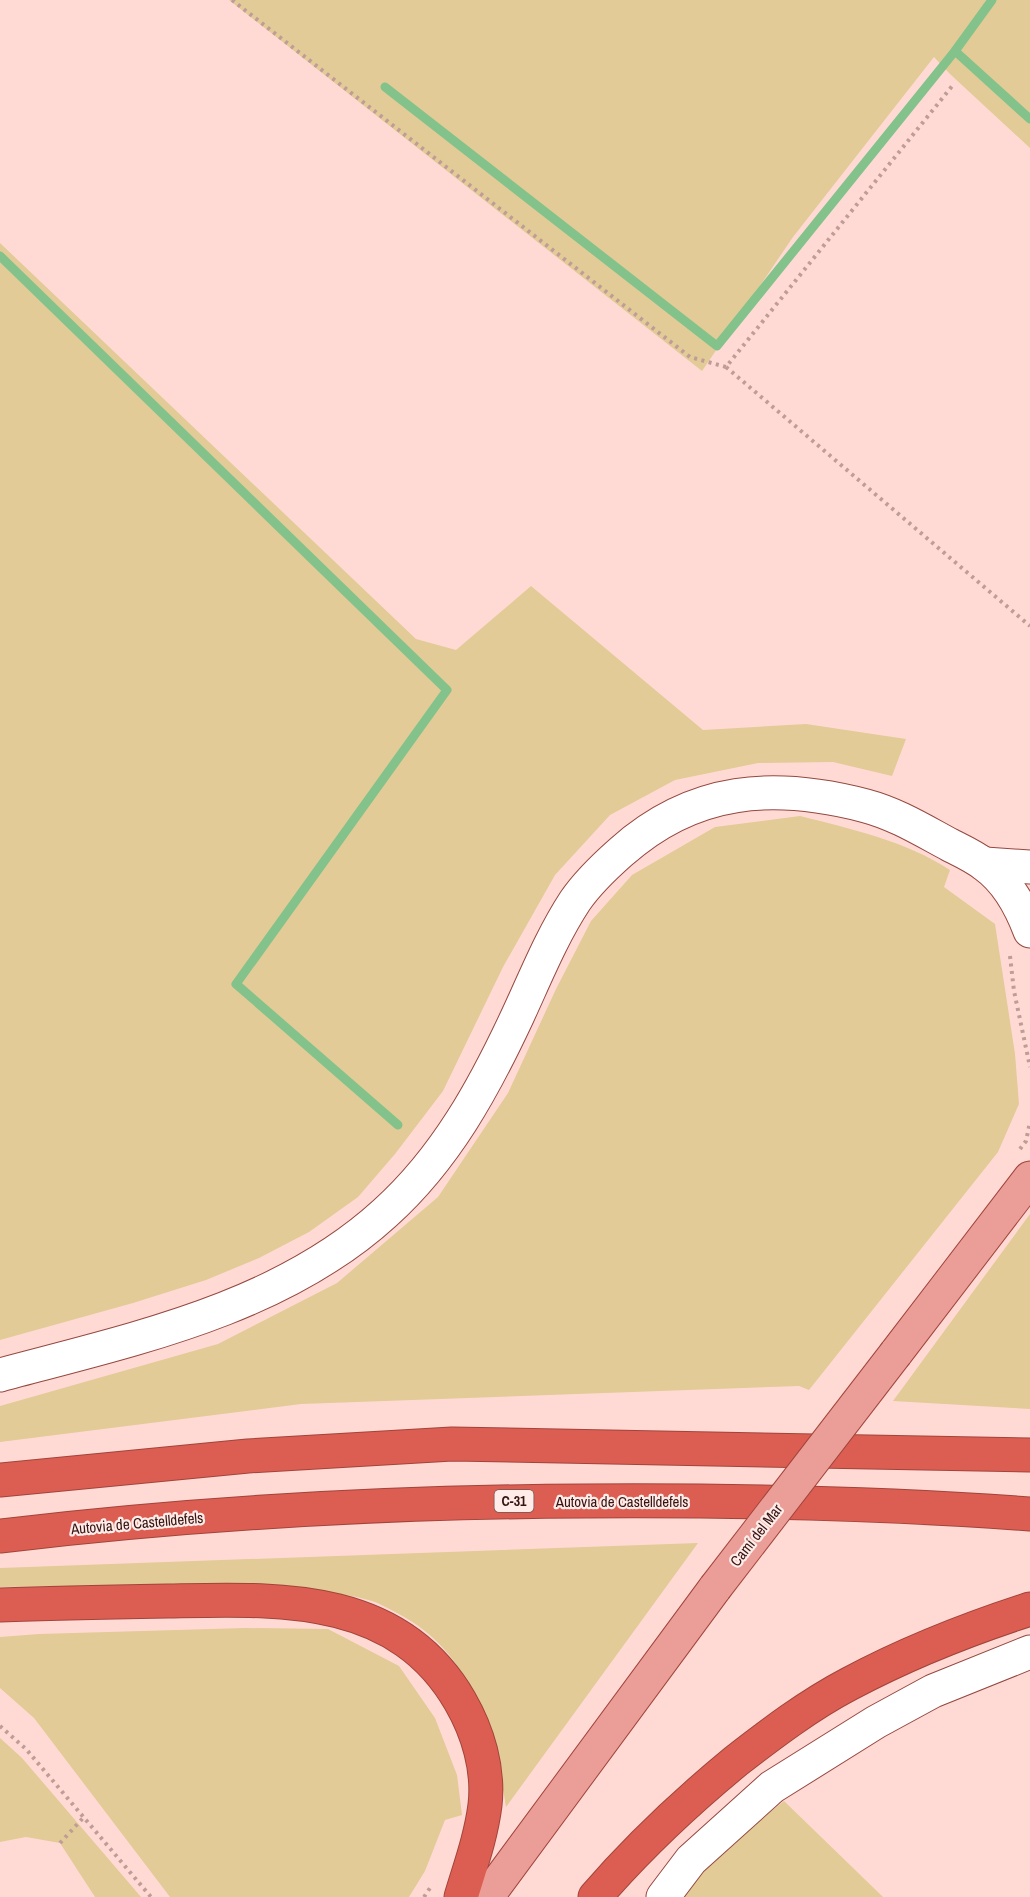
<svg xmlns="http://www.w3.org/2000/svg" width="1030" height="1897" viewBox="0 0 1030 1897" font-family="'Archivo Narrow',sans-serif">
	<rect width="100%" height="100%" fill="#ffdad4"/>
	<g fill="#e2cb96">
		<path d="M229,0H1030V148L950,74L934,57L793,237L702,371Z"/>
		<path d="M0,243L416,639L456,650L531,586L703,730L806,724L906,739L892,776L833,762L758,763L675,780L610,815L555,875L503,967L443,1091L395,1154L358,1197L309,1232L259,1258L206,1280L133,1303L0,1340Z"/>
		<path d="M800,816C851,829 906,841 950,870L944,887L995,924L1015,1054L1019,1104L998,1152L809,1390L799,1386L301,1404L0,1442V1406L218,1344L337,1283L438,1197L508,1093L556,989L591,921L632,875L715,827Z"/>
		<path d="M1030,1214V1409L893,1401Z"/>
		<path d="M698,1543L506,1807C494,1730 471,1651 397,1613C389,1609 381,1604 372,1601C329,1588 282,1589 237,1587C158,1584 79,1586 0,1587V1568Z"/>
		<path d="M245,1628L328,1629L399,1666L435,1718L457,1775L462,1815L445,1820L425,1871L409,1897H170L34,1718L0,1688V1637L39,1634Z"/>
		<path d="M0,1738L22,1758L141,1897H95L60,1843L26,1837L0,1842Z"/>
		<path d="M784,1801L883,1897H674L706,1863Z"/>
	</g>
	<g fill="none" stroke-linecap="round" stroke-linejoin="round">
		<g stroke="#84c28b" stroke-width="9">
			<path d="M955,51L1030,119"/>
			<path d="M385,87L717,346L955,51L992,0"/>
			<path d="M0,256L447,690L236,984L398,1125"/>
		</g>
		<g stroke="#95473f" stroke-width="35">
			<g id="minor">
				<path d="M985,864L1030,867"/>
				<path d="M0,1375C134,1339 280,1309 385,1213C446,1158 484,1088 518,1015C536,976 552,936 575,901C588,882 604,867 621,852C694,787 774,782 866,806C896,814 922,830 950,845C962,851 975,857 985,865C1006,880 1021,907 1030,931"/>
				<path d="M663,1897L691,1860L772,1787L876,1722L933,1691L1030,1652"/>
			</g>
		</g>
		<g stroke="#a2443b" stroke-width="35">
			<g id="major">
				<path d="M896,1353L1030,1178"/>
				<path d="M487,1897L715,1588"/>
			</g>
		</g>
		<g stroke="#a2443b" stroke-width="35">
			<g id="highway">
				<path d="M0,1480L248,1456L452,1444L1030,1455"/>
				<path d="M0,1536C194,1513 389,1502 584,1501C733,1500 882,1503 1030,1514"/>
				<path d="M0,1605C56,1603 112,1602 168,1601C277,1599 397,1592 460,1701C478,1732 489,1769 485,1805C481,1837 470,1867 461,1897"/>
				<path d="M595,1897C638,1847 685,1803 736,1761C772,1733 809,1705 849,1684C907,1653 968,1629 1030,1609"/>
			</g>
		</g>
		<g stroke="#c09c97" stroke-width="4" stroke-dasharray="3 4.5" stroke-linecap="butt">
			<path d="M232,0L690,357L726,367L953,85"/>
			<path d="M726,367L1030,626"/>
			<path d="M1010,956L1014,991L1030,1067"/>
			<path d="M1020,1149L1026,1141L1030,1122"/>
			<path d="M0,1726L26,1749L151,1897"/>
			<path d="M60,1843L84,1817"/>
			<path d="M424,1897L430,1888"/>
		</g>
		<use href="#minor" stroke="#fff" stroke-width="33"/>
		<use href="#major" stroke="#ea9e97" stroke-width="33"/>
		<use href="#highway" stroke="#dc5e52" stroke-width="33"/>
		<g stroke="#a2443b" stroke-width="35" stroke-linecap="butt">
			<path id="major-bridge" d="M715,1588L896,1353"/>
		</g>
		<use href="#major-bridge" stroke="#ea9e97" stroke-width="33"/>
	</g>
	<g text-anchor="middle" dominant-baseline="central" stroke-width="4.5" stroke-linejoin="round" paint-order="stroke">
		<rect fill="#ffece9" stroke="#725552" stroke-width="1.5" x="494.5" y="1490" width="39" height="22" rx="4.5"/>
		<g font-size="14" font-weight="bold" fill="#351411">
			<text x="514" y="1501">C-31</text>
		</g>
		<g font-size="15" fill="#351411" stroke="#ffece9">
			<text x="622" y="1501">Autovia de Castelldefels</text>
			<text transform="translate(137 1523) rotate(-5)">Autovia de Castelldefels</text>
			<text transform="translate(756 1535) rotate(-52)">Camí del Mar</text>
		</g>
	</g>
</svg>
